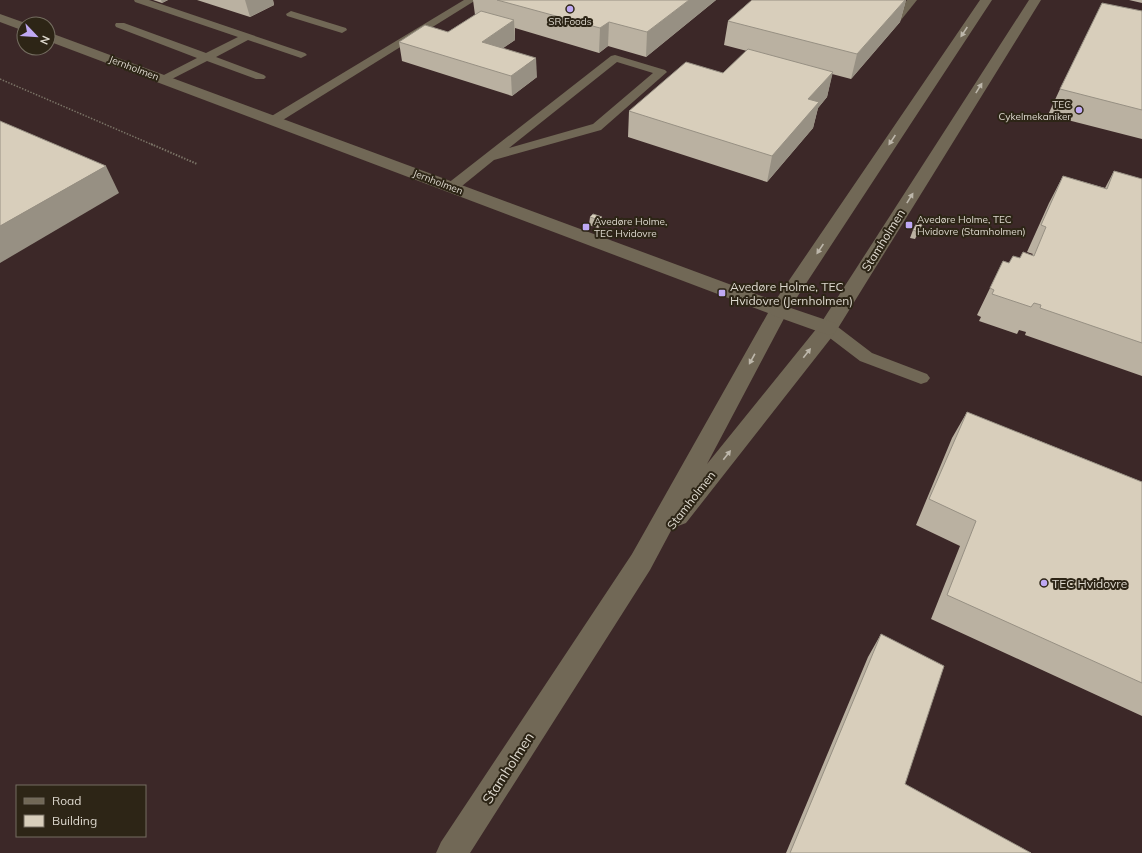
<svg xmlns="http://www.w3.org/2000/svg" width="1142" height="853" viewBox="0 0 1142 853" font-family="Mulish,sans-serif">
	<rect width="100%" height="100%" fill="#2d2516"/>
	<path fill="#3c2828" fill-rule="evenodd" d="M0,0H1142V853H0ZM24,24H48V48H24ZM17,786H145V836H17Z"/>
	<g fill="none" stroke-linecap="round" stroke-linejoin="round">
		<path stroke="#7a7366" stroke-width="1.5" stroke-dasharray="1.5 1.5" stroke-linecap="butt" d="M0,79L153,145"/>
		<path stroke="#7a7366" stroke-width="2" stroke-dasharray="1.5 1.5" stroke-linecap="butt" d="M151,144L197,164"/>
		<g fill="#716856" fill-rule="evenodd">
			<path d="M134,0H149L305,53L307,55L301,58L248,40L216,57L264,75L266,77L264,79H256L207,61L168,81H160L158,79L160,77L197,58L116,27L115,25L116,23H124L206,53L238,37L135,2Z"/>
			<path d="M464,0H476L278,123H270L268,120L270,117Z"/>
			<path d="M907,0H917L901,20H893L892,18Z"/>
			<path d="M291,11L346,28L347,30L342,33L287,16L286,14Z"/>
			<path d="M615,55L665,70L667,72L601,130L494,160L457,190H447L445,187L447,184L611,56ZM617,62L653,73L593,124L509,148Z"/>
			<path d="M828,323L834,324L872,353L927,374L930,378L927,382L921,384L860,361L822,332L820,328L822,324Z"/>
		</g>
		<g fill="#716856" fill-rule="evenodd">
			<path d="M980,0H992L788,311L707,464L821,323L1029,0H1041L835,333L686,523L678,526L674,525L650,570L470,853H436L441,842L632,554L768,313L48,41V32L775,301Z"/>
			<path d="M0,14L28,24H24V31L0,22Z"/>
		</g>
		<path fill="#716856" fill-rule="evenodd" d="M779,304L835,323L838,328L835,333L828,335L772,315L769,310L772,305Z"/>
	</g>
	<g fill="#bab1a1">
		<path d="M153,0H168L162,3Z"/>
		<path d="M197,0H273L274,5L250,17Z"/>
		<path d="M473,0H716L646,57L608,46L599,53L515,28V40L503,48L537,77L512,96L402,61L399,42L448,32L475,15Z"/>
		<path d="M752,0H906L900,22L851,79L832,74L827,97L818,108L813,128L767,182L628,137L629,111L723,73L747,51L724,45L728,21Z"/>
		<path d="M1129,0H1142V3Z"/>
		<path d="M1142,11V139L1048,115L1060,89Z"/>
		<path d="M1114,171L1142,179V376L1025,335L1026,332L1019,330L1017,334L979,321L981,317L977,315L1003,261L1009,263L1020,258L1032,255L1033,254L1027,252L1049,203L1063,176L1105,188Z"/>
		<path d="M590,217H602V225L598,228L589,225Z"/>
		<path d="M922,225L915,239L910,238L913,230Z"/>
		<path d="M967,412L1142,482V716L931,619L960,546L916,525L952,438Z"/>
		<path d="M881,634L905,784L1031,853H786L868,657Z"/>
	</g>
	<g fill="#979083">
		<path d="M161,0H168L162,3Z"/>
		<path d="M245,0H273L274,5L250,17Z"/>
		<path d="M689,0H716L646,57L647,32Z"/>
		<path d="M905,0H906L900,22L851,79L857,54Z"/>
		<path d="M514,20L515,40L484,61L482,42Z"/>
		<path d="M609,22L608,46L599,53L600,28Z"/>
		<path d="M536,58L537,77L512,96L511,76Z"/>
		<path d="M833,72L827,97L818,108L813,128L767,182L772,156L808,99Z"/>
		<path d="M106,166L119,193L0,263V226Z"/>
		<path d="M602,217V225L598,228L599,220Z"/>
		<path d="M922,225L919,232L915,239L918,232Z"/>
	</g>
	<g fill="#d8cebb" stroke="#979083">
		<path d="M497,0H689L647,32L609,22L600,28Z"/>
		<path d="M752,0H905L857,54L728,21Z"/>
		<path d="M1102,3L1142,11V110L1060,89Z"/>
		<path d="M481,11L514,20L482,42L536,58L511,76L399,42L425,25L448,32Z"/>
		<path d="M748,49L833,72L808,99L819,102L772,156L629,111L686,62L723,73Z"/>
		<path d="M0,121L106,166L0,226Z"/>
		<path d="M1114,171L1142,179V343L1040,308L1041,305L1034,303L1031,307L992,294L994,290L990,288L1003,261L1009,263L1013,256L1020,258L1023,252L1034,256L1046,227L1041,225L1063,176L1107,189Z"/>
		<path d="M593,214L602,217L599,220L590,217Z"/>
		<path d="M917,223L922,225L918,232L913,230Z"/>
		<path d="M967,412L1142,482V683L947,595L976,521L929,499Z"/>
		<path d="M881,634L944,666L905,784L1031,853H790Z"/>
	</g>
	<defs><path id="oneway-solid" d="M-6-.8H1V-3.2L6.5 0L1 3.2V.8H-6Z"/></defs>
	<g fill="#bdb7ab">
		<use href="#oneway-solid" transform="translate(964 32) rotate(124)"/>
		<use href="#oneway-solid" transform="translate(979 88) rotate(-58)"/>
		<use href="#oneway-solid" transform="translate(892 140) rotate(124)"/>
		<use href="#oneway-solid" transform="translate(910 198) rotate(-58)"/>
		<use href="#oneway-solid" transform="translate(820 249) rotate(124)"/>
		<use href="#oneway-solid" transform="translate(807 353) rotate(-52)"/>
		<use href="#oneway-solid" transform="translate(752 359) rotate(119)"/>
		<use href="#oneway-solid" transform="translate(727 455) rotate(-52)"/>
	</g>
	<g fill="#bfa9f4" stroke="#2d2516" stroke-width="1.5">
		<circle cx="570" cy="9" r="4"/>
		<circle cx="1079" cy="110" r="4"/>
		<rect x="905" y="221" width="8" height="8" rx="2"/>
		<rect x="582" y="223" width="8" height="8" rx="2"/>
		<rect x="718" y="289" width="8" height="8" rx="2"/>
		<circle cx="1044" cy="583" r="4"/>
	</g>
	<g text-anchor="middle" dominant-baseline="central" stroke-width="4" stroke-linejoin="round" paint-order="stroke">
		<g font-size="10" fill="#ded9cf" stroke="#2d2516" text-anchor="start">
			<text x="570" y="21" text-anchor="middle">SR Foods</text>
			<text x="1071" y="104" text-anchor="end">TEC<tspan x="1071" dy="12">Cykelmekaniker</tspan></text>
			<text x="917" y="219">Avedøre Holme, TEC<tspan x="917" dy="12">Hvidovre (Stamholmen)</tspan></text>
			<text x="594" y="221">Avedøre Holme,<tspan x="594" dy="12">TEC Hvidovre</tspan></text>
		</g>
		<g font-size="10" fill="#ded9cf" stroke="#2d2516">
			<text transform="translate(134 68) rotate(21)">Jernholmen</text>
			<text transform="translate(438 182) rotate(21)">Jernholmen</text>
		</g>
		<g font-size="12" fill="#ded9cf" stroke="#2d2516">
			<text transform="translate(883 240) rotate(-58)">Stamholmen</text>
			<text transform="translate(691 500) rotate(-52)">Stamholmen</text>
		</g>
		<g font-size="12" fill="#ded9cf" stroke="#2d2516" text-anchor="start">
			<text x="730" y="286">Avedøre Holme, TEC<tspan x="730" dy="14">Hvidovre (Jernholmen)</tspan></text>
			<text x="1052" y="583">TEC Hvidovre</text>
		</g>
		<g font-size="14" fill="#ded9cf" stroke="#2d2516">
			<text transform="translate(508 768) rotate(-57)">Stamholmen</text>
		</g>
	</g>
	<rect x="16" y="785" width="130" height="52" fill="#2d2516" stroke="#746d60"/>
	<rect x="24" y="798" width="20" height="6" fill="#716856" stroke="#746d60"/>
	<text x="52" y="805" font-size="12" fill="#ded9cf">Road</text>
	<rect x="24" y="815" width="20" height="12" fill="#d8cebb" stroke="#746d60"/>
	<text x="52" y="825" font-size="12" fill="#ded9cf">Building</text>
	<g transform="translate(36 36) rotate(115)"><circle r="19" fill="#2d2516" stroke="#746d60"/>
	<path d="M0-3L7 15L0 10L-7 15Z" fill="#bfa9f4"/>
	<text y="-6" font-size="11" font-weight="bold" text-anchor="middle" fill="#ded9cf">N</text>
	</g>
</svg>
